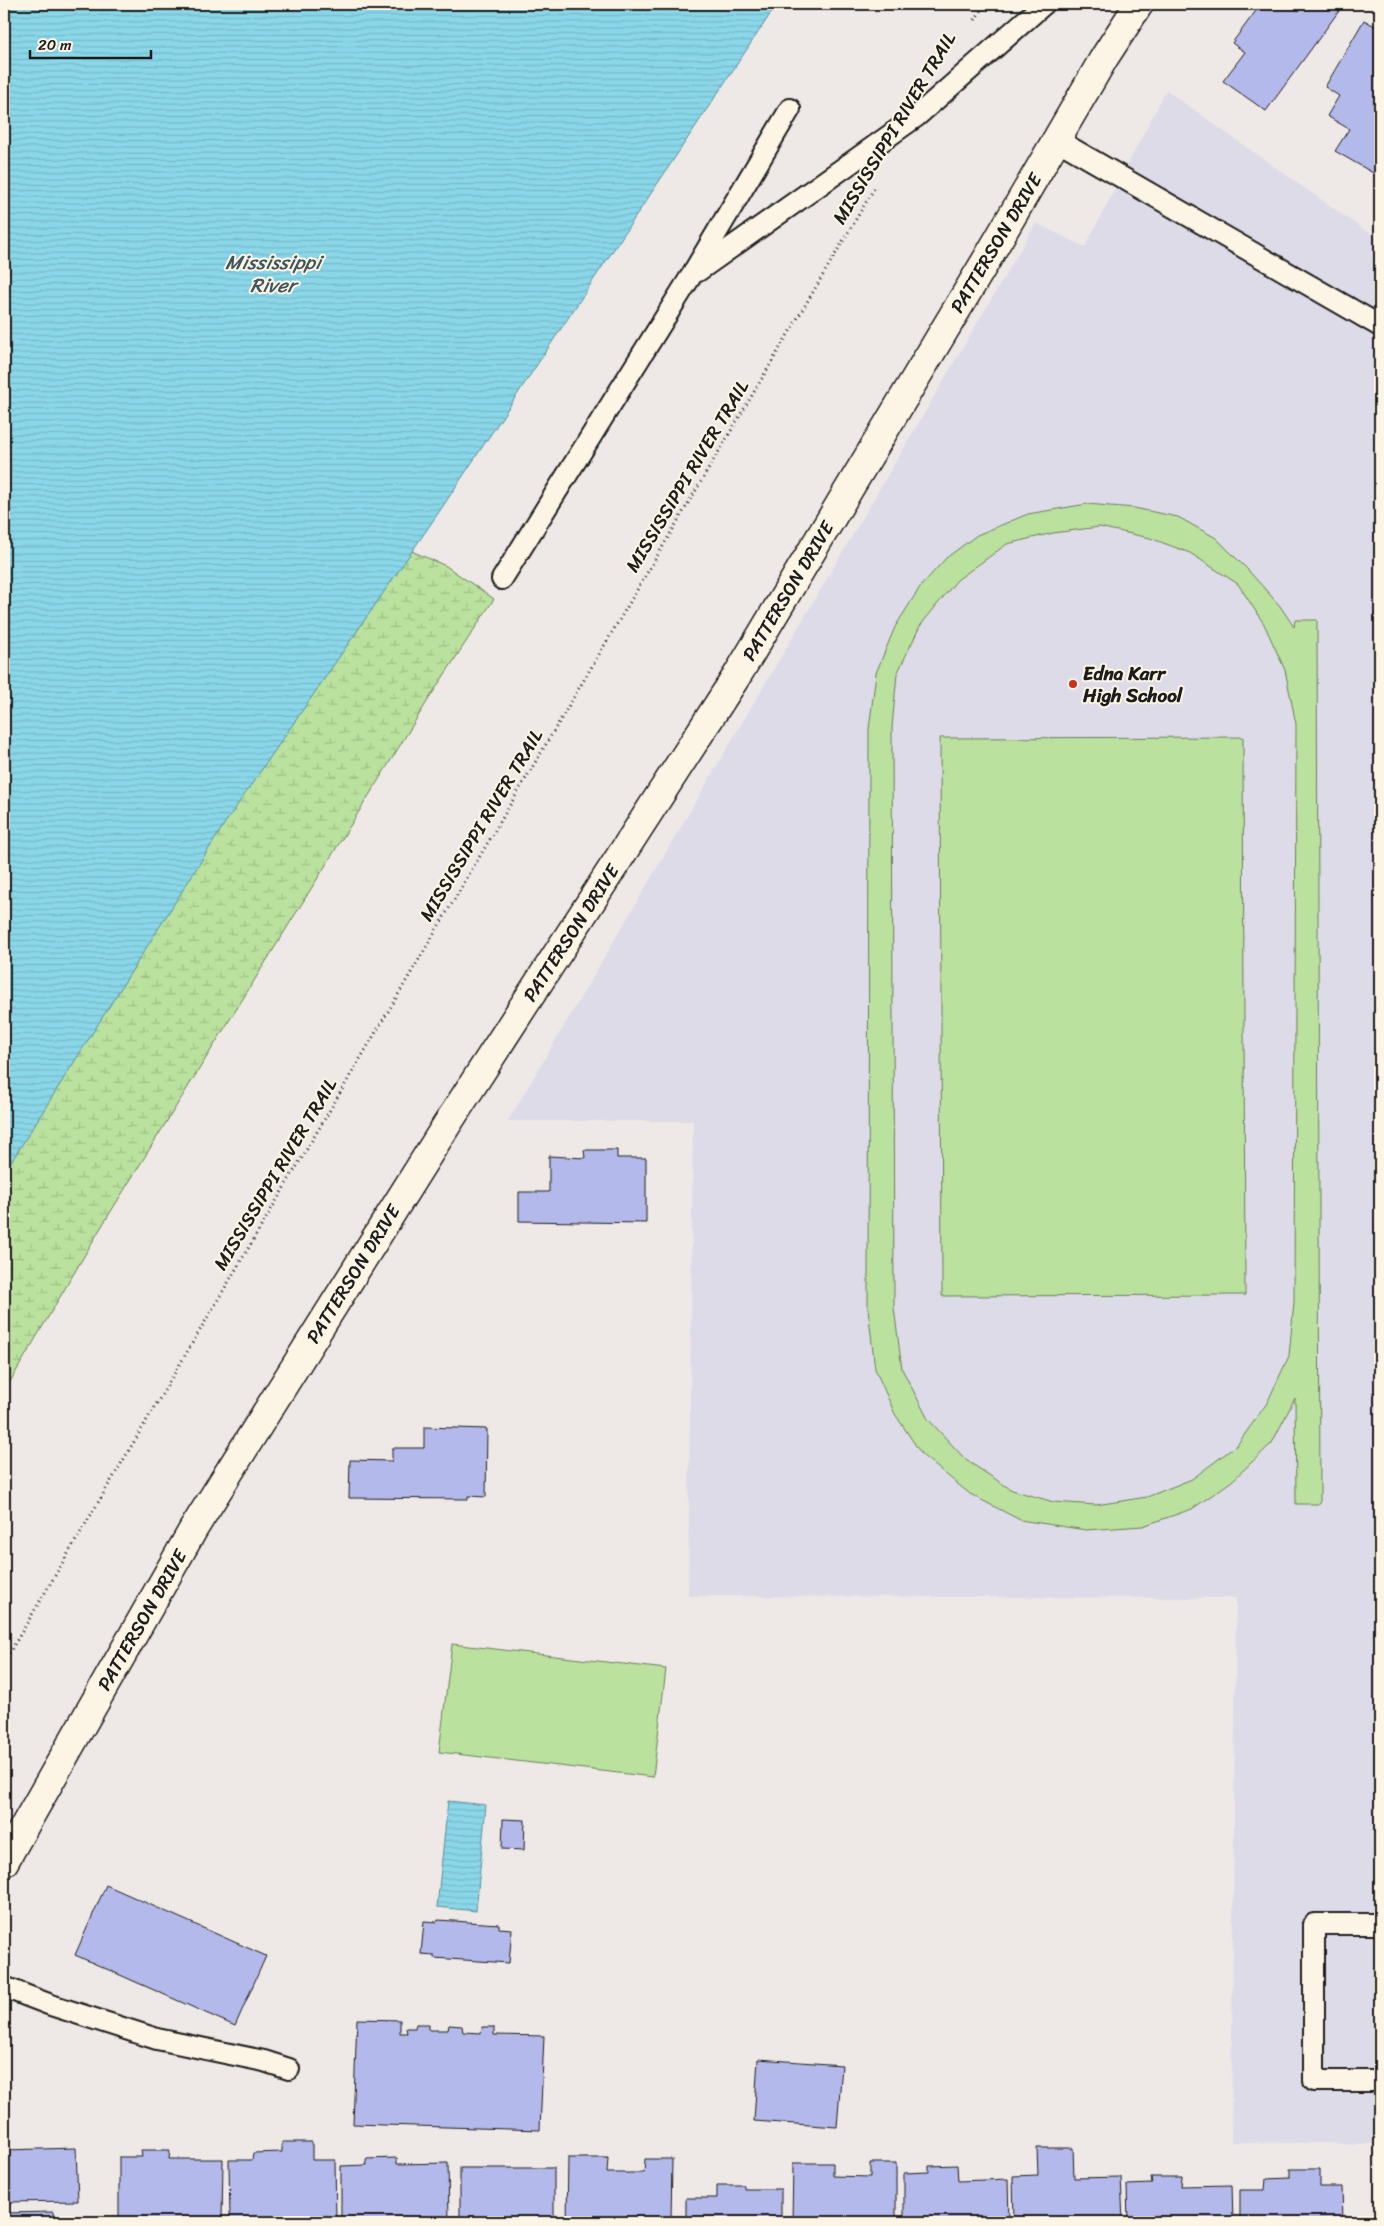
<svg xmlns="http://www.w3.org/2000/svg" width="1384" height="2226" viewBox="0 0 1384 2226" font-family="Sriracha,sans-serif">
	<defs>
		<pattern id="wetland-marsh" width="20" height="14" patternUnits="userSpaceOnUse" patternTransform="scale(1.25)"><rect width="20" height="14" fill="#bae19d"/><path d="M1 5h8M5 5V1M11 12h8M15 12V8" fill="none" stroke="#9fc087"/></pattern>
		<pattern id="water-rules" width="6" height="5" patternUnits="userSpaceOnUse" patternTransform="scale(1.25)"><rect width="6" height="5" fill="#8ad7e9"/><path d="M0 2.5h6" fill="none" stroke="#76b8c7"/></pattern>
	</defs>
	<rect width="100%" height="100%" fill="#eee9e6"/>
	<filter id="ink" filterUnits="userSpaceOnUse"><feTurbulence type="fractalNoise" baseFrequency=".02" numOctaves="2"/><feDisplacementMap in="SourceGraphic" scale="10" xChannelSelector="R" yChannelSelector="G"/><feConvolveMatrix kernelMatrix="1 2 1 2 8 2 1 2 1" color-interpolation-filters="sRGB"/></filter>
	<g filter="url(#ink)">
		<path fill="#dddbe8" d="M1166,90L1364,230L1380,237V2144L1231,2142L1236,1598L688,1596L693,1121H508L1036,223L1085,247Z"/>
		<path fill="url(#wetland-marsh)" stroke="#6b7e5c" d="M393,543L446,566L494,599L430,697L100,1229L4,1392V1121Z"/>
		<g fill="#bae19d" stroke="#6b7e5c" fill-rule="evenodd">
			<path d="M1087,504L1134,508L1178,517L1216,538L1248,570L1280,606L1294,627L1295,620H1317L1320,1504H1296L1295,1398L1272,1443L1232,1481L1192,1509L1143,1526L1086,1530L1020,1520L970,1494L922,1455L895,1414L875,1369L868,1308L869,729L876,673L895,627L920,587L946,558L977,535L1028,514ZM1099,527L1150,538L1190,553L1238,584L1264,624L1285,670L1296,724L1294,1302L1289,1356L1267,1403L1237,1445L1192,1479L1147,1497L1096,1505L1054,1502L1012,1490L966,1460L928,1419L902,1369L894,1308L892,727L897,674L920,626L957,580L1007,544L1053,533Z"/>
			<path d="M1243,737L1245,1295L942,1296L940,738Z"/>
			<path d="M452,1644L666,1669L653,1777L439,1752Z"/>
		</g>
		<g fill="url(#water-rules)" stroke="#5e8c97">
			<path d="M4,4H777L439,512L227,820L4,1173Z"/>
			<path d="M448,1801L486,1805L476,1911L437,1907Z"/>
		</g>
		<g fill="#b4b9eb" stroke="#1c1c1c">
			<path d="M1261,4H1344L1266,111L1223,81L1245,52L1232,43Z"/>
			<path d="M1364,20L1380,29V177L1335,151L1349,129L1327,116L1339,96L1325,87Z"/>
			<path d="M584,1150H617V1158H646V1223L519,1221V1192H549V1156L585,1158Z"/>
			<path d="M424,1427L487,1429L486,1497L468,1496V1499L349,1498L350,1460L392,1461V1448H424Z"/>
			<path d="M503,1819L525,1820L524,1850L502,1849Z"/>
			<path d="M106,1885L266,1956L235,2026L75,1955Z"/>
			<path d="M438,1920L499,1924V1928L512,1929L509,1963L434,1958V1955L421,1954L424,1921L437,1922Z"/>
			<path d="M357,2019L400,2020V2033H407L406,2028H415L416,2024H429V2030H448L449,2025L462,2026L463,2032L481,2033L482,2027H494V2035L544,2036L540,2130L353,2124Z"/>
			<path d="M758,2059L842,2065L837,2127L754,2121Z"/>
			<path d="M282,2142H312V2160H335L336,2222H230L229,2160H252L253,2153L282,2152Z"/>
			<path d="M76,2148L78,2201L4,2202V2150Z"/>
			<path d="M1037,2148H1073L1074,2178L1121,2177L1123,2222H1014L1013,2176L1038,2175Z"/>
			<path d="M141,2150H170L169,2159H223L222,2222H119V2157H142Z"/>
			<path d="M397,2158V2164L448,2163L449,2222H341V2166L367,2165L366,2159Z"/>
			<path d="M568,2158H608L607,2173H644L645,2159H672L671,2222H567Z"/>
			<path d="M793,2163H833V2176L870,2177V2163H896V2222H792Z"/>
			<path d="M957,2165L958,2181L1008,2179L1009,2222H904V2173L929,2172V2166Z"/>
			<rect x="460" y="2168" width="94" height="54"/>
			<path d="M1290,2169H1320V2187H1342L1343,2222H1240V2190H1265L1266,2179L1290,2178Z"/>
			<path d="M1151,2177H1182L1181,2186L1232,2185L1233,2222H1128L1127,2185L1152,2184Z"/>
			<path d="M717,2185H744V2189H781V2222H686V2198H717Z"/>
			<path d="M54,2212L55,2222H4V2213Z"/>
		</g>
		<g fill="none" stroke-linecap="round" stroke-linejoin="round">
			<g stroke="#1c1c1c" stroke-width="24">
				<g id="service">
					<path d="M1057,140L1380,326"/>
					<path d="M698,271L917,116L1044,4"/>
					<path d="M502,579L691,276L790,109"/>
					<path d="M1380,1924H1314V2081H1380"/>
					<path d="M4,1987L51,2005L157,2039L264,2061L289,2069"/>
				</g>
			</g>
			<g stroke="#1c1c1c" stroke-width="31">
				<path id="tertiary" d="M4,1862L194,1528L446,1126L738,674L987,259L1104,58L1139,4"/>
			</g>
			<g stroke="#1c1c1c" stroke-width="3" stroke-dasharray="1 4" stroke-linecap="butt">
				<path d="M975,20L985,4"/>
				<path d="M4,1662L875,187"/>
			</g>
			<use href="#service" stroke="#fcf5e5" stroke-width="20"/>
			<use href="#tertiary" stroke="#fcf5e5" stroke-width="28"/>
		</g>
	</g>
	<circle fill="#c8321e" stroke="#fcf5e5" stroke-width="2" cx="1073" cy="684" r="5"/>
	<g text-anchor="middle" dominant-baseline="central" stroke-width="4" stroke-linejoin="round" paint-order="stroke">
		<g font-size="19" fill="#1c1c1c" stroke="#fcf5e5">
			<text transform="translate(894 128) rotate(-59)">MISSISSIPPI RIVER TRAIL</text>
			<text transform="translate(996 243) rotate(-59)">PATTERSON DRIVE</text>
			<text transform="translate(687 476) rotate(-59)">MISSISSIPPI RIVER TRAIL</text>
			<text transform="translate(788 591) rotate(-59)">PATTERSON DRIVE</text>
			<text transform="translate(481 825) rotate(-59)">MISSISSIPPI RIVER TRAIL</text>
			<text transform="translate(571 933) rotate(-57)">PATTERSON DRIVE</text>
			<text transform="translate(275 1174) rotate(-59)">MISSISSIPPI RIVER TRAIL</text>
			<text transform="translate(353 1274) rotate(-58)">PATTERSON DRIVE</text>
			<text transform="translate(142 1620) rotate(-60)">PATTERSON DRIVE</text>
		</g>
		<g font-size="19" font-weight="bold" fill="#1c1c1c" stroke="#fcf5e5" text-anchor="start">
			<text x="1083" y="673">Edna Karr<tspan x="1083" dy="22">High School</tspan></text>
		</g>
		<g font-size="20" font-style="italic" fill="#3d545a" stroke="#fcf5e5">
			<text x="273" y="262">Mississippi<tspan x="273" dy="23">River</tspan></text>
		</g>
	</g>
	<rect width="1384" height="2226" fill="none" stroke="#fcf5e5" stroke-width="20"/>
	<rect x="10" y="10" width="1364" height="2206" fill="none" stroke="#1c1c1c" stroke-width="2" filter="url(#ink)"/>
	<path d="M30 50v8h121v-8" fill="none" stroke="#1c1c1c" stroke-width="2.5"/>
	<text x="38" y="50" font-size="15" fill="#1c1c1c" stroke="#fcf5e5" stroke-width="4" paint-order="stroke">20 m</text>
</svg>
